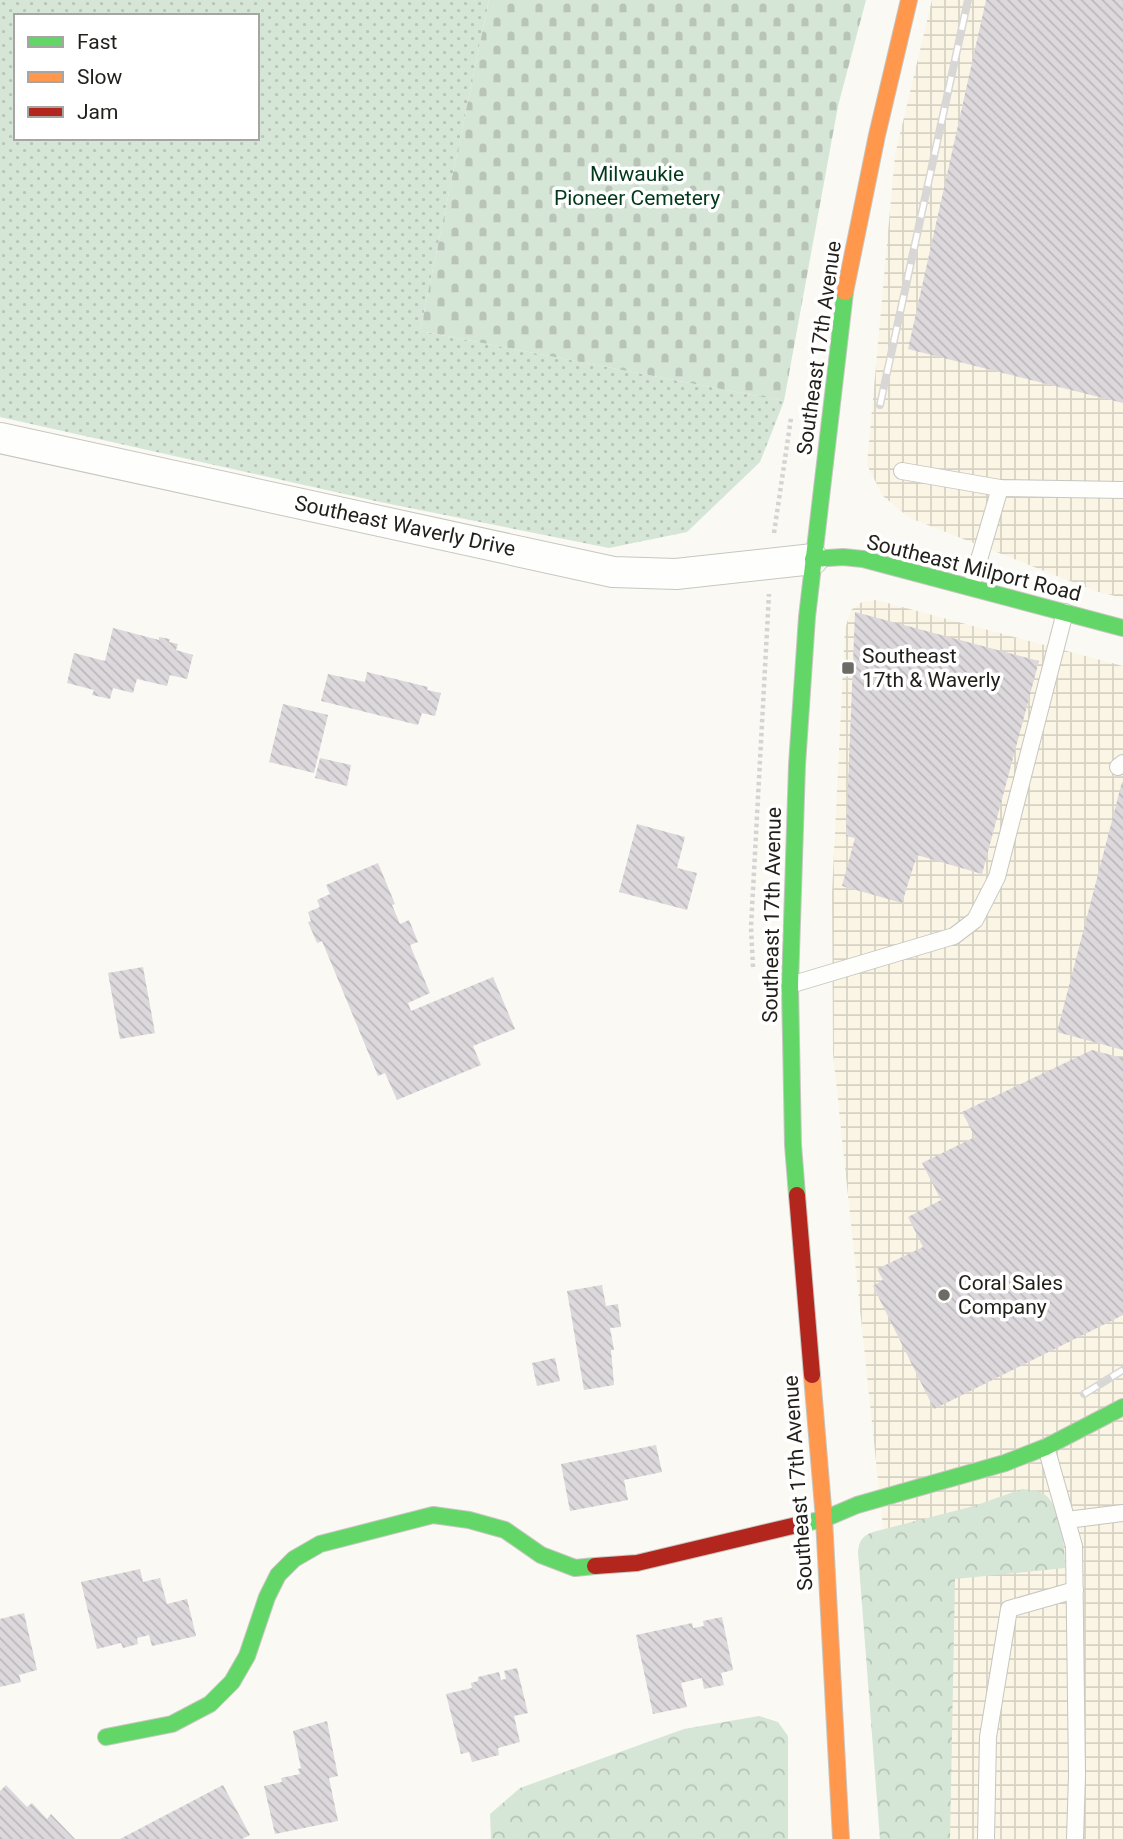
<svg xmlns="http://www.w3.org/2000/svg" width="1123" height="1839" viewBox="0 0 1123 1839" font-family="Roboto,sans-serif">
	<defs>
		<pattern id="industrial-grid" width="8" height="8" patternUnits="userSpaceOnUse" patternTransform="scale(1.75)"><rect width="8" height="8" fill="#faf5e5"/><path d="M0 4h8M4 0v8" fill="none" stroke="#d6d2c4"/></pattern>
		<pattern id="grass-dots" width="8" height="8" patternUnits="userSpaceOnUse" patternTransform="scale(1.75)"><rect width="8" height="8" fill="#d5e5d6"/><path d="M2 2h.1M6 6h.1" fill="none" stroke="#b7c4b7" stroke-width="1.8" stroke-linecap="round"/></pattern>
		<pattern id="forest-crowns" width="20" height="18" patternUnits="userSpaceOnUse" patternTransform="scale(1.75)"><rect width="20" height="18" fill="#d5e5d6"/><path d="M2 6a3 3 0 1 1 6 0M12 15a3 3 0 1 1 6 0" fill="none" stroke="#b7c4b7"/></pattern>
		<pattern id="cemetery-stones" width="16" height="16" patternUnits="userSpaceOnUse" patternTransform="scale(1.75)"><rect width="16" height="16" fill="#d5e5d6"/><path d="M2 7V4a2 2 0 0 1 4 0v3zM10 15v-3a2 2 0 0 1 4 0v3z" fill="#b7c4b7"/></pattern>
		<pattern id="building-back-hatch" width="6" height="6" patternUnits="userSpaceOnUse" patternTransform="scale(1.75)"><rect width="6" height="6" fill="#dcd8dc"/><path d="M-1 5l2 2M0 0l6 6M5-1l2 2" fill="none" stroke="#bcb9bc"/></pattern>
	</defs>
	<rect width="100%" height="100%" fill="#faf9f4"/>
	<g fill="url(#industrial-grid)">
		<path d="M932,0H1123V598L1095,591L910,518L883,496L867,465L895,155Z"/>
		<path d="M876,600L1123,666V1839H899L886,1556L833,1053L832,893L845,629L851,610L862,602Z"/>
	</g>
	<path fill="url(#grass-dots)" fill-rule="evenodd" d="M0,0H489L420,331L784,401L760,462L687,532L609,548L380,502L0,417ZM16,16H257V138H16Z"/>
	<g fill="url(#forest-crowns)">
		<path d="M1022,1489C1030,1490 1038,1490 1044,1494C1062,1506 1065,1548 1065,1568L955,1579L950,1839H880L858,1552C859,1541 862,1536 873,1532L974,1506Z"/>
		<path d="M759,1716L778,1722L788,1736V1839H491L490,1814L520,1788L684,1729Z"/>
	</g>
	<path fill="url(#cemetery-stones)" d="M489,0H866L838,106L784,401L420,331Z"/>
	<g fill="url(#building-back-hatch)">
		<path d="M986,0H1123V403L908,349Z"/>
		<path d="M855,612L1039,661L982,874L917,855L902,903L842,886L855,838L846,836Z"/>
		<path d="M113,628L159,640V637L170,639L169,642L178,644L176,650L193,655L187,679L170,675L167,686L137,679L133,693L113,688L110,699L92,695L94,690L67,683L74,653L105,661Z"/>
		<path d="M367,672L428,687L427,690L441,693L435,716L422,713L418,725L321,701L328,674L365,682Z"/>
		<path d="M283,704L328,715L314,773L269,762Z"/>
		<path d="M320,758L351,765L347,786L315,778Z"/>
		<path d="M1122,782H1123V1050L1057,1032Z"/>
		<path d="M637,824L685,837L677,868L697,873L687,910L619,892Z"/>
		<path d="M378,863L395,904L392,905L400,924L409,920L418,942L410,945L430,993L408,1003L411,1011L493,977L515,1029L473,1046L481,1065L397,1100L385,1073L378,1076L322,941L317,943L308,922L311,921L308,912L320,907L317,900L330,894L326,885Z"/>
		<path d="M143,967L155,1033L120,1039L108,973Z"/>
		<path d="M1092,1050L1123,1058V1315L934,1409L873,1286L883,1280L877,1269L923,1247L908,1217L941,1200L922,1163L975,1137L962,1112Z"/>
		<path d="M602,1285L606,1306L618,1304L621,1327L610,1328L614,1350H611L614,1385L584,1390L567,1291Z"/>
		<path d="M555,1358L560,1381L537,1386L532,1363Z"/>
		<path d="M656,1445L662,1472L624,1480L628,1500L570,1511L561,1464Z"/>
		<path d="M140,1569L143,1582L160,1578L167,1604L187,1599L196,1636L152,1646L149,1635L137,1638L138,1644L123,1648L121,1643L97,1649L81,1582Z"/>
		<path d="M24,1613L37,1670L19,1675L21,1682L0,1687V1619Z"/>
		<path d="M722,1617L733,1670L721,1673L724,1685L704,1689L702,1678L681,1683L687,1707L653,1714L636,1635L692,1623L693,1628L704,1626L703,1621Z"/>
		<path d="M517,1668L528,1713L514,1716L520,1742L498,1748L499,1755L472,1762L469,1752L461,1754L446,1694L472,1688L471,1683L478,1681V1677L499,1672L501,1680L506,1679L504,1671Z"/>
		<path d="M327,1721L338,1776L329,1778L338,1821L275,1834L264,1786L282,1782L281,1778L300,1774L298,1769L301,1768L293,1731Z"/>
		<path d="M6,1785L27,1807L32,1803L47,1819L51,1814L75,1839H0V1791Z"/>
		<path d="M223,1785L250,1835L242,1839H120Z"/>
	</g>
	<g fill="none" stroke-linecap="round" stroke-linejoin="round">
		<g stroke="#c7c6c0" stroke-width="18">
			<g id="lane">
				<path d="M902,471L1000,488L1123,490"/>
				<path d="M971,587L1000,488"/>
				<path d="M1118,767L1123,763"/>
				<path d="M790,985L954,936L975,920L997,877L1065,612"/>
				<path d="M1046,1447L1074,1546L1077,1775L1075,1839"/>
				<path d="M1067,1520L1123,1513"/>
				<path d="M986,1839L988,1737L1009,1609L1075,1590"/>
			</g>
		</g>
		<g stroke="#c7c6c0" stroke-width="32">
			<path id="street" d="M0,438L613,572L676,574L813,559"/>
		</g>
		<g stroke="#c7c6c0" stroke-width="18">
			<g id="fast">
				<path d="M813,559L843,557L863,559L1123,628"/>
				<path d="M797,1195L793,1145L790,985L797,765L807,617L845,292"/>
				<path d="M801,1524L824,1519L857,1505L1005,1463L1046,1447L1123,1407"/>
				<path d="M106,1737L172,1724L210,1704L232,1682L247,1656L267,1597L278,1575L294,1559L320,1544L433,1515L469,1520L505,1530L541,1555L575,1568L595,1566"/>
			</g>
		</g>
		<g stroke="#c7c6c0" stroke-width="18">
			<g id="slow">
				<path d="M845,292L877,135L909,0"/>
				<path d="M812,1375L824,1519L841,1839"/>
			</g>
		</g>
		<g stroke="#c7c6c0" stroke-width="18">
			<g id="jam">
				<path d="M797,1195L812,1375"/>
				<path d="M595,1566L637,1563L801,1524"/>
			</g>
		</g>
		<g stroke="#d5d4d2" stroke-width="4.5" stroke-dasharray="3.5 3.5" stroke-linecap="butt">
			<path d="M774,533L791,418"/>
			<path d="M753,967L751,927L769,594"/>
		</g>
		<use href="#lane" stroke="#fefefd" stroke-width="16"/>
		<use href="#street" stroke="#fefefd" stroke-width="30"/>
		<use href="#fast" stroke="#63d668" stroke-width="16"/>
		<use href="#slow" stroke="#ff974d" stroke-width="16"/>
		<use href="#jam" stroke="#b3261e" stroke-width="16"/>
		<g stroke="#d8d7d5" stroke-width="8">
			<g id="rail">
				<path d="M880,405L968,0"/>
				<path d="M1084,1394L1123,1370"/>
			</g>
		</g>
		<use href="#rail" stroke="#fff" stroke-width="5" stroke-dasharray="16" stroke-linecap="butt"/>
	</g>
	<g fill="#6d6b66" stroke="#fff" stroke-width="2.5">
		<rect x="841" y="661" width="14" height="14" rx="3.5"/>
		<circle cx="944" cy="1295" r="7"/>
	</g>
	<g text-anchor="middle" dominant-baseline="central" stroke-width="7" stroke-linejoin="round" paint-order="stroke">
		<g font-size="21" fill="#01391a" stroke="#fff">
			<text x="637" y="174">Milwaukie<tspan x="637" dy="24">Pioneer Cemetery</tspan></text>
		</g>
		<g font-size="21" fill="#211f19" stroke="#fff">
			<text transform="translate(819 348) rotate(-82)">Southeast 17th Avenue</text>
			<text transform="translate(405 526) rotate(12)">Southeast Waverly Drive</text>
			<text transform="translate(974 568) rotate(14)">Southeast Milport Road</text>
			<text transform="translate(772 915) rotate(-89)">Southeast 17th Avenue</text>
			<text transform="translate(798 1483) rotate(-94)">Southeast 17th Avenue</text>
		</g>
		<g font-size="21" fill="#211f19" stroke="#fff" text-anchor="start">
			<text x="862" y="656">Southeast<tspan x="862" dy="24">17th &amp; Waverly</tspan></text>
			<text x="958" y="1283">Coral Sales<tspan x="958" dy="24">Company</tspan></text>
		</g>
	</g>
	<rect x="14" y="14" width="245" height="126" fill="#ffffff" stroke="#a6a5a3" stroke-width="2"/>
	<rect x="28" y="37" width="35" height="10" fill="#63d668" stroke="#a6a5a3" stroke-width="2"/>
	<text x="77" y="49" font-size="21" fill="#211f19">Fast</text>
	<rect x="28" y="72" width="35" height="10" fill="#ff974d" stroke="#a6a5a3" stroke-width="2"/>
	<text x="77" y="84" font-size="21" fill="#211f19">Slow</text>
	<rect x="28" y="107" width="35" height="10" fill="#b3261e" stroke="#a6a5a3" stroke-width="2"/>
	<text x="77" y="119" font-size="21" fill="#211f19">Jam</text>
</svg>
